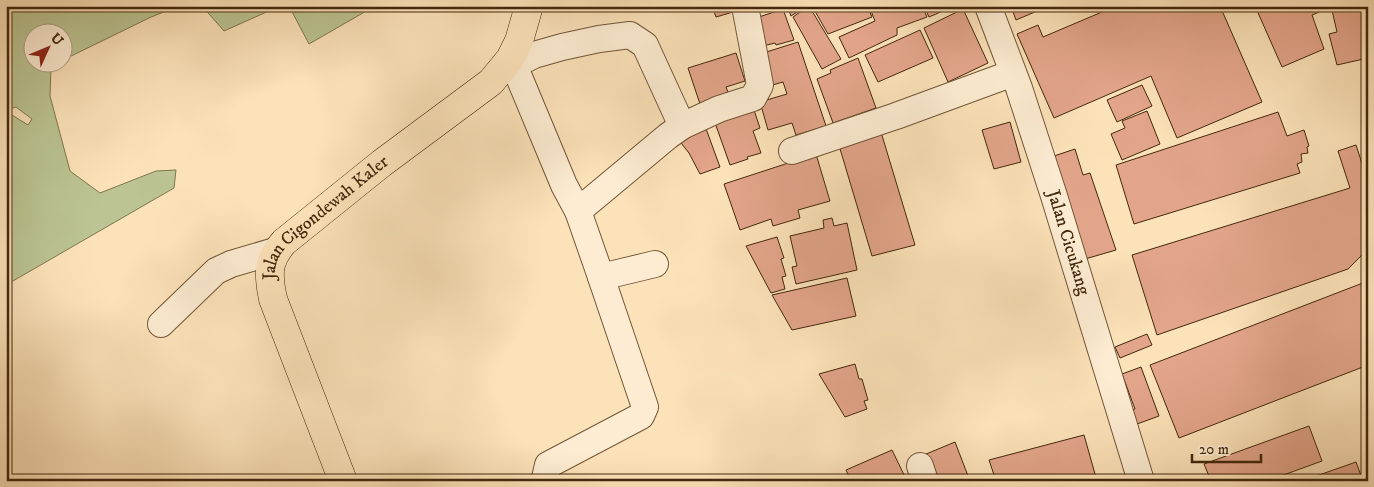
<svg xmlns="http://www.w3.org/2000/svg" width="1374" height="487" viewBox="0 0 1374 487" font-family="'IM FELL DW Pica',serif">
	<rect width="100%" height="100%" fill="#fce2b9"/>
	<filter id="stains"><feTurbulence type="fractalNoise" baseFrequency=".004" numOctaves="4"/><feColorMatrix values="0 0 0 0 .2 0 0 0 0 .09 0 0 0 0 .02 0 0 0 .5 -.17"/></filter>
	<radialGradient id="worn" r=".72"><stop offset=".6" stop-color="#630" stop-opacity="0"/><stop offset="1" stop-color="#630" stop-opacity=".3"/></radialGradient>
	<g fill="#bbc492" stroke="#7f764f">
		<path d="M6,6H179L151,17L63,60L62,32H32V62L58,63L51,66L50,96L70,171L100,193L156,171L176,170L174,188L6,285V116L12,115L28,125L32,119L16,107L6,110Z"/>
		<path d="M202,6H280L224,31Z"/>
		<path d="M289,6H375L309,44Z"/>
	</g>
	<g fill="#e3a58a" stroke="#43280c">
		<path d="M712,6H736L731,8L733,12L716,17Z"/>
		<path d="M787,6H807L791,16Z"/>
		<path d="M809,6L841,59L822,69L793,17Z"/>
		<path d="M812,6H867L872,17L828,34Z"/>
		<path d="M869,6H922L927,17L897,28V35L849,58L839,37L875,21Z"/>
		<path d="M924,6H941L943,11L929,17Z"/>
		<path d="M1019,6H1049L1016,20L1012,9Z"/>
		<path d="M1108,6H1220L1262,102L1177,138L1151,76L1054,118L1017,34L1038,25L1043,37L1109,9Z"/>
		<path d="M1255,6H1322L1324,10L1312,15L1324,49L1282,67Z"/>
		<path d="M1331,6H1368V58L1337,65L1329,34L1337,32Z"/>
		<path d="M783,9L794,40L776,45L775,43L759,47L756,18Z"/>
		<path d="M963,9L988,63L948,82L924,28Z"/>
		<path d="M920,30L933,58L878,82L865,55Z"/>
		<path d="M798,42L826,126L796,135L792,123L768,130L760,102L787,94L783,82L769,86L757,55Z"/>
		<path d="M736,53L745,81L726,87L728,92L725,93L726,96L700,104L688,68Z"/>
		<path d="M858,58L876,108L833,123L817,79L831,73L830,70Z"/>
		<path d="M1142,85L1152,106L1117,122L1107,100Z"/>
		<path d="M753,107L760,128L753,131L761,153L747,157L748,159L730,165L714,120Z"/>
		<path d="M1147,111L1160,144L1122,160L1111,134L1125,128L1122,121Z"/>
		<path d="M1278,112L1287,136L1304,130L1309,146L1307,147L1308,153L1301,154L1302,162L1297,164L1300,173L1134,224L1116,165Z"/>
		<path d="M1010,122L1021,162L994,169L982,130Z"/>
		<path d="M705,126L720,167L700,174L689,153L677,138Z"/>
		<path d="M881,132L915,245L872,256L838,142Z"/>
		<path d="M1356,145L1368,182V249L1348,269L1157,335L1132,255L1350,188L1338,151Z"/>
		<path d="M1075,149L1083,175L1090,173L1116,250L1085,259L1051,157Z"/>
		<path d="M816,154L830,201L798,210L800,218L773,226L771,219L740,230L724,184Z"/>
		<path d="M832,218L834,226L847,223L857,270L796,284L792,267L797,266L790,236L824,228L823,220Z"/>
		<path d="M777,237L784,258L781,259L786,276L782,277L785,289L771,293L746,246Z"/>
		<path d="M847,278L856,316L792,330L772,295Z"/>
		<path d="M1368,281V365L1179,438L1150,365Z"/>
		<path d="M1147,334L1152,345L1120,358L1115,347Z"/>
		<path d="M855,364L859,379H862L868,400L864,401L867,409L845,417L819,374Z"/>
		<path d="M1141,367L1159,416L1137,424L1131,410L1135,409L1122,374Z"/>
		<path d="M1309,426L1322,461L1267,481H1211L1204,464Z"/>
		<path d="M1084,435L1097,481H996L989,460Z"/>
		<path d="M955,442L970,481H929L919,457Z"/>
		<path d="M892,450L907,481H851L846,470Z"/>
		<path d="M1356,462L1363,481H1302Z"/>
	</g>
	<g fill="none" stroke-linecap="round" stroke-linejoin="round">
		<g stroke="#715637" stroke-width="28">
			<g id="minor">
				<path id="s1" d="M988,6L1019,88L1054,196L1141,481"/>
				<path d="M510,59L514,65L564,185L578,211L668,136L682,126L645,45L630,35L599,39L562,47L534,55L514,65"/>
				<path d="M682,126L719,109L753,98L760,85L745,6"/>
				<path d="M792,151L896,116L1013,73"/>
				<path d="M578,211L601,277L655,264"/>
				<path d="M161,324L216,271L231,264L275,251"/>
				<path d="M920,466L925,481"/>
				<path d="M547,481L545,478L548,465L641,416L645,407L601,277"/>
			</g>
		</g>
		<g stroke="#43280c" stroke-width="29">
			<g id="major">
				<path id="s2" d="M343,481L273,299C268,275 267,261 284,242L382,163L491,82L510,59L519,41L529,6"/>
			</g>
		</g>
		<use href="#minor" stroke="#fdecd2" stroke-width="26"/>
		<use href="#major" stroke="#fce2b9" stroke-width="28"/>
	</g>
	<g text-anchor="middle" dominant-baseline="central" stroke-width="5" stroke-linejoin="round" paint-order="stroke">
		<g font-size="18" fill="#43280c" stroke="#fdecd2">
			<text stroke="none"><textPath href="#s2" startOffset="301">Jalan Cigondewah Kaler</textPath></text>
			<text stroke="none"><textPath href="#s1" startOffset="250">Jalan Cicukang</textPath></text>
		</g>
	</g>
	<rect width="1374" height="487" fill="none" stroke="#fce2b9" stroke-width="25"/>
	<rect x="8" y="8" width="1359" height="472" fill="none" stroke="#43280c" stroke-width="2.5"/>
	<rect x="12" y="12" width="1349" height="462" fill="none" stroke="#43280c"/>
	<g transform="translate(48 48) rotate(46)"><circle r="24" fill="#fdecd2" stroke="#b39e83"/>
	<path d="M0-4L9 19L0 12L-9 19Z" fill="#8f2418"/>
	<text y="-8" font-size="14" font-weight="bold" text-anchor="middle" fill="#43280c">U</text>
	</g>
	<path d="M1192 454v8h69v-8" fill="none" stroke="#43280c" stroke-width="2.5"/>
	<text x="1199" y="454" font-size="15" fill="#43280c" stroke="#fdecd2" stroke-width="4" paint-order="stroke">20 m</text>
	<rect width="100%" height="100%" filter="url(#stains)"/>
	<rect width="100%" height="100%" fill="url(#worn)"/>
</svg>
